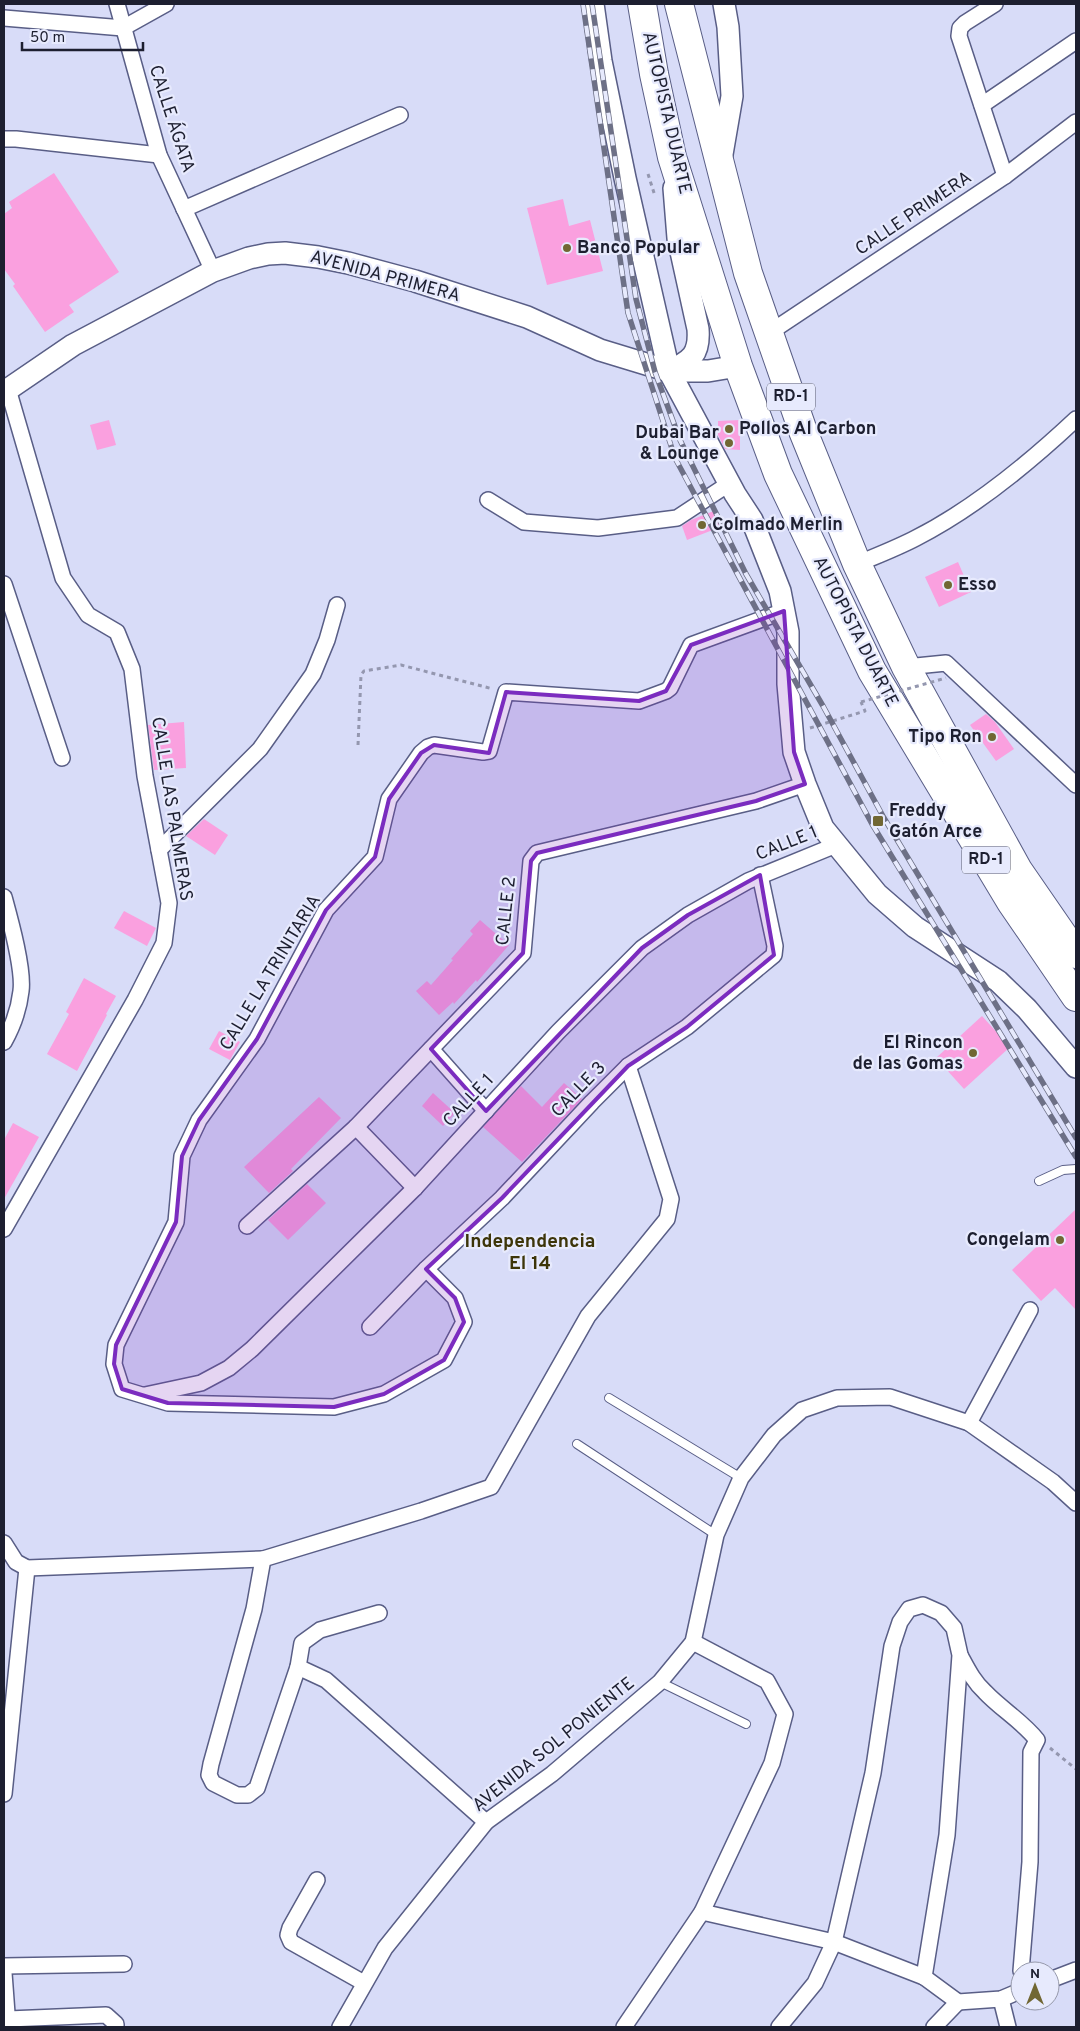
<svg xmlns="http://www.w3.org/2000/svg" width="1080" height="2031" viewBox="0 0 1080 2031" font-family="Overpass,sans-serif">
	<rect width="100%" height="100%" fill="#d8dcf8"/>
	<g fill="#faa0df">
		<path d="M54,173L119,272L69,305L74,312L45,332L13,286L15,284L4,269V214L12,208L9,202Z"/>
		<path d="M563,199L569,226L590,220L603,271L547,285L527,208Z"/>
		<path d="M109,420L116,445L97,450L90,425Z"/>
		<path d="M740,420V450L725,449L718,435V421Z"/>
		<path d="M716,510L723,526L687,540L682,526L691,520Z"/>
		<path d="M958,562L971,592L939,607L925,577Z"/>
		<path d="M986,714L995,722L1014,749L996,761L970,725Z"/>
		<path d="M184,722L186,768L154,770L148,725Z"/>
		<path d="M204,819L228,835L215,855L186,836Z"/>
		<path d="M124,911L156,928L147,946L114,928Z"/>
		<path d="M480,920L509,945L477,982L476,980L454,1004L453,1002L439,1015L416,991L427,981L431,985L453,960L451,959L473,934L470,931Z"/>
		<path d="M84,978L116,996L106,1014L107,1015L77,1071L47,1054L69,1014L66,1012Z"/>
		<path d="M982,1016L1010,1047L964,1089L936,1058Z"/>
		<path d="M219,1031L240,1042L230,1060L209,1049Z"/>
		<path d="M564,1083L582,1099L522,1162L483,1127L521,1086L542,1107Z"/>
		<path d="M433,1093L455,1113L443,1126L422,1106Z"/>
		<path d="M319,1097L341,1118L291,1169L293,1171L269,1193L244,1167Z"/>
		<path d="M13,1123L39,1137L4,1199V1140Z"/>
		<path d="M307,1184L326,1203L288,1240L268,1220Z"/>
		<path d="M1076,1209V1310L1055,1288L1041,1301L1012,1270Z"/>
	</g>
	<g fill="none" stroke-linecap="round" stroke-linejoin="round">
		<g stroke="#595e86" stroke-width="10">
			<g id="lane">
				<path d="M1039,1181L1063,1170L1076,1169"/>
				<path d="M609,1398L741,1478"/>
				<path d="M577,1444L716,1535"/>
				<path d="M660,1682L746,1724"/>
			</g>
		</g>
		<g stroke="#595e86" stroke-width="18">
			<g id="street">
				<path d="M117,4L159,155L213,271"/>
				<path d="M995,4L965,23L960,28L959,36L1005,176"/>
				<path d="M4,18L123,28L166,4"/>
				<path d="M982,105L1076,41"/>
				<path d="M4,139H16L159,155"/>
				<path d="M184,209L400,115"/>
				<path d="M769,333L1005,176L1076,122"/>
				<path d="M488,500L524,522L598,528L677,518L730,483"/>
				<path d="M857,564C876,556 897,548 916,538C975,508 1028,464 1076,419"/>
				<path d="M4,584L62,758"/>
				<path d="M906,667L946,663L1076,785"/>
				<path d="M159,850L260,749L313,674L327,640L337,605"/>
				<path d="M4,897C10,919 24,969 21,991C19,1009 13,1026 4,1042"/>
				<path d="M431,1049L486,1111"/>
				<path d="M356,1127L415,1188"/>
				<path d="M247,1226L356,1127L523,953L531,861L537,853L756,801L805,784"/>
				<path d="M4,1229L135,1000L164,943L169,903L145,776L132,669L117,632L88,615L63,578L8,389"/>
				<path d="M426,1269L455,1298L464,1322L444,1360L384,1394L334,1407L168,1403L122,1389L114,1364L116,1345L176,1222L182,1156L199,1120L257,1039L326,910L375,857L389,799L421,753L428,747L434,745L483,752L489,751L506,692L639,701L666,691L670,688L691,645L784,611"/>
				<path d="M370,1327L426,1269L502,1198L592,1102L628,1066L687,1027L774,955L775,946L760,875"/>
				<path d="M145,1395L201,1383L229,1368L252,1349L415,1188L558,1032L642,948L688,915L748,881L836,845"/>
				<path d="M969,1423L1030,1310"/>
				<path d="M4,1543L16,1562L27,1568L263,1559"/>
				<path d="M379,1613L320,1630L302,1643L298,1667L257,1788L248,1795H237L213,1783L209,1775L211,1764L254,1609L263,1559L421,1511L491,1487L588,1316L667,1219L671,1199L628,1066"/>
				<path d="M961,1657C968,1670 974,1682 985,1692C1001,1709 1022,1721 1037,1740L1031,1752L1030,1862L1021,1971"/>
				<path d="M298,1667L326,1680L486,1822"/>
				<path d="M4,1794L27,1568"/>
				<path d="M317,1880L290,1928L288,1935L291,1942L364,1983"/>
				<path d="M702,1912L834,1942L924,1977L958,2002L1001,1999L1020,1991"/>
				<path d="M4,1966L124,1964"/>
				<path d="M4,1973L8,2027"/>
				<path d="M1050,1980L1076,1970"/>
				<path d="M1001,1999L1008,2027"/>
				<path d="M8,2019L106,2015L116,2024V2027"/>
				<path d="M340,2027L385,1948L486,1822L552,1774L660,1682L693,1642L716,1535L741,1478L774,1435L802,1410L837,1398L890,1397L969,1423L1053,1482L1076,1503"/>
				<path d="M624,2027L702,1912L772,1763L785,1714L767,1681L693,1642"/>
				<path d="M779,2027L815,1983L834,1942L873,1773L892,1646L900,1622L909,1609L923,1605L941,1613L954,1628L960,1655L947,1835L924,1977"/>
				<path d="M934,2027L958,2002"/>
			</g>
		</g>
		<g stroke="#595e86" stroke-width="24">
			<g id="secondary">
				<path d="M593,4L601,61L625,178L669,371L735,494L752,520L780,591L788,632V684L794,752L805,784L823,828L877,894L915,927L998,981L1027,1009L1076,1067"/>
				<path d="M721,160L732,96L728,27L724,4"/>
				<path d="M670,371C691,360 700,355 698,329L678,238L674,188"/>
				<path d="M4,392L73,345L213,271L249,258L268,254L285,253L318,257L348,263L415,281L527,317L600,350L669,371H708L738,366"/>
			</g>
		</g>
		<g stroke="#595e86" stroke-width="30">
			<g id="highway">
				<path d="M642,4L654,74L672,157L738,366L778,474L872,671L1011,902L1076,997"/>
				<path d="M679,4L748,273L803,431L857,564L906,667L1018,870L1076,954"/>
			</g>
		</g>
		<g stroke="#9497af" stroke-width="3" stroke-dasharray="4 4" stroke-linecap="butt">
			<path d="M648,174L655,196"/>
			<path d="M810,728L865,711L861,702"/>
			<path d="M358,745L361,675L364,671L401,665L493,689"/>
			<path d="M1050,1748L1076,1769"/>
		</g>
		<use href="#lane" stroke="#fff" stroke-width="8"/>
		<use href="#street" stroke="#fff" stroke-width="15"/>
		<use href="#secondary" stroke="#fff" stroke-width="21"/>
		<use href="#highway" stroke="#fff" stroke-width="28"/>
		<g stroke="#6d7086" stroke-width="5.5">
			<g id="rail">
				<path d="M583,4L628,313L675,458L872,824L1076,1157"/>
				<path d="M592,4L636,299L655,372L680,440L746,574L823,706L884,818L1076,1138"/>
			</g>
		</g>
		<use href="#rail" stroke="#e7eafd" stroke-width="4" stroke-dasharray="11" stroke-linecap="butt"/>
		<path stroke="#9497af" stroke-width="3" stroke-dasharray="4 4" stroke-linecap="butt" d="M861,702L946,678"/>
	</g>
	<path fill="#7b2cbf" fill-opacity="0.2" stroke="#7b2cbf" stroke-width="4" stroke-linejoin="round" d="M784,611L794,752L805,784L756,801L537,853L531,861L523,953L431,1049L486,1111L642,948L688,915L760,875L774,955L687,1027L628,1066L502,1198L426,1269L455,1298L464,1322L444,1360L384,1394L334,1407L168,1403L122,1389L114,1364L116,1345L176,1222L182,1156L199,1120L257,1039L326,910L375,857L389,799L421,753L434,745L489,753L506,692L639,701L666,691L691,645Z"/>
	<g fill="#716733" stroke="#e7eafd" stroke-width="2">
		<circle cx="567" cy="248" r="5"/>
		<circle cx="729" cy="429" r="5"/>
		<circle cx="729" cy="443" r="5"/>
		<circle cx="702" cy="525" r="5"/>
		<circle cx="948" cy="585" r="5"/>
		<circle cx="992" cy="737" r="5"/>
		<rect x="872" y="815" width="12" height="12" rx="2.5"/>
		<circle cx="973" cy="1053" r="5"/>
		<circle cx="1060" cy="1240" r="5"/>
	</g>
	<g text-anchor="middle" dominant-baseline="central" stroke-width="4.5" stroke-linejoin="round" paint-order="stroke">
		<g fill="#e7eafd" stroke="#5a5c6e" stroke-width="1">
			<rect x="767" y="383.5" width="48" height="27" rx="4"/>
			<rect x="962" y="846.5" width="48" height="27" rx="4"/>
		</g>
		<g font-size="16" font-weight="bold" fill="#1d1f30">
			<text x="791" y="397">RD-1</text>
			<text x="986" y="860">RD-1</text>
		</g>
		<g font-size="18" fill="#1d1f30" stroke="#e7eafd">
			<text transform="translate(666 113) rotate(77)">AUTOPISTA DUARTE</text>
			<text transform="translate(171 119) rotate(72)">CALLE ÁGATA</text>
			<text transform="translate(914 214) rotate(-34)">CALLE PRIMERA</text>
			<text transform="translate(385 277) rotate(15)">AVENIDA PRIMERA</text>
			<text transform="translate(855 632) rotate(63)">AUTOPISTA DUARTE</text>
			<text transform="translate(171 809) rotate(81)">CALLE LAS PALMERAS</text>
			<text transform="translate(787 844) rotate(-22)">CALLE 1</text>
			<text transform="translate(507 911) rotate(-84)">CALLE 2</text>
			<text transform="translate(271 973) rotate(-59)">CALLE LA TRINITARIA</text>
			<text transform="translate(579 1090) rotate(-46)">CALLE 3</text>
			<text transform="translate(469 1101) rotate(-47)">CALLE 1</text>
			<text transform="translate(554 1745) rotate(-39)">AVENIDA SOL PONIENTE</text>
		</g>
		<g font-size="18" font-weight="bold" fill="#1d1f30" stroke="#e7eafd" text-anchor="start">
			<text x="577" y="248">Banco Popular</text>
			<text x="739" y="429">Pollos Al Carbon</text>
			<text x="719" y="433" text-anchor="end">Dubai Bar<tspan x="719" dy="21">&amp; Lounge</tspan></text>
			<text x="712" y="525">Colmado Merlin</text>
			<text x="958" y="585">Esso</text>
			<text x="982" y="737" text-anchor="end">Tipo Ron</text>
			<text x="889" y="811">Freddy<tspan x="889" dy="21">Gatón Arce</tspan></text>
			<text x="963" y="1043" text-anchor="end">El Rincon<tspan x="963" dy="21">de las Gomas</tspan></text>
			<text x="1050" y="1240" text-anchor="end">Congelam</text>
		</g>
		<g font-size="19" font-weight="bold" fill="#3d3509" stroke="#e7eafd">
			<text x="530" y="1242">Independencia<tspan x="530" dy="22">El 14</tspan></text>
		</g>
	</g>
	<rect width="1080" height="2031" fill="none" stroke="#1d1f30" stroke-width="10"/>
	<g transform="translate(1035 1986)"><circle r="24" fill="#e7eafd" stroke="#9699ab"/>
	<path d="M0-4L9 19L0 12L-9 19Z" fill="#716733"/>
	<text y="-8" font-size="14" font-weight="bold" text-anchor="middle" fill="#1d1f30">N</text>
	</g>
	<path d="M22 42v8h121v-8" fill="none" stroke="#1d1f30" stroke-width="2.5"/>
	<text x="30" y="42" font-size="15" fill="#1d1f30" stroke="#e7eafd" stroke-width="4" paint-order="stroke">50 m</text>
</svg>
